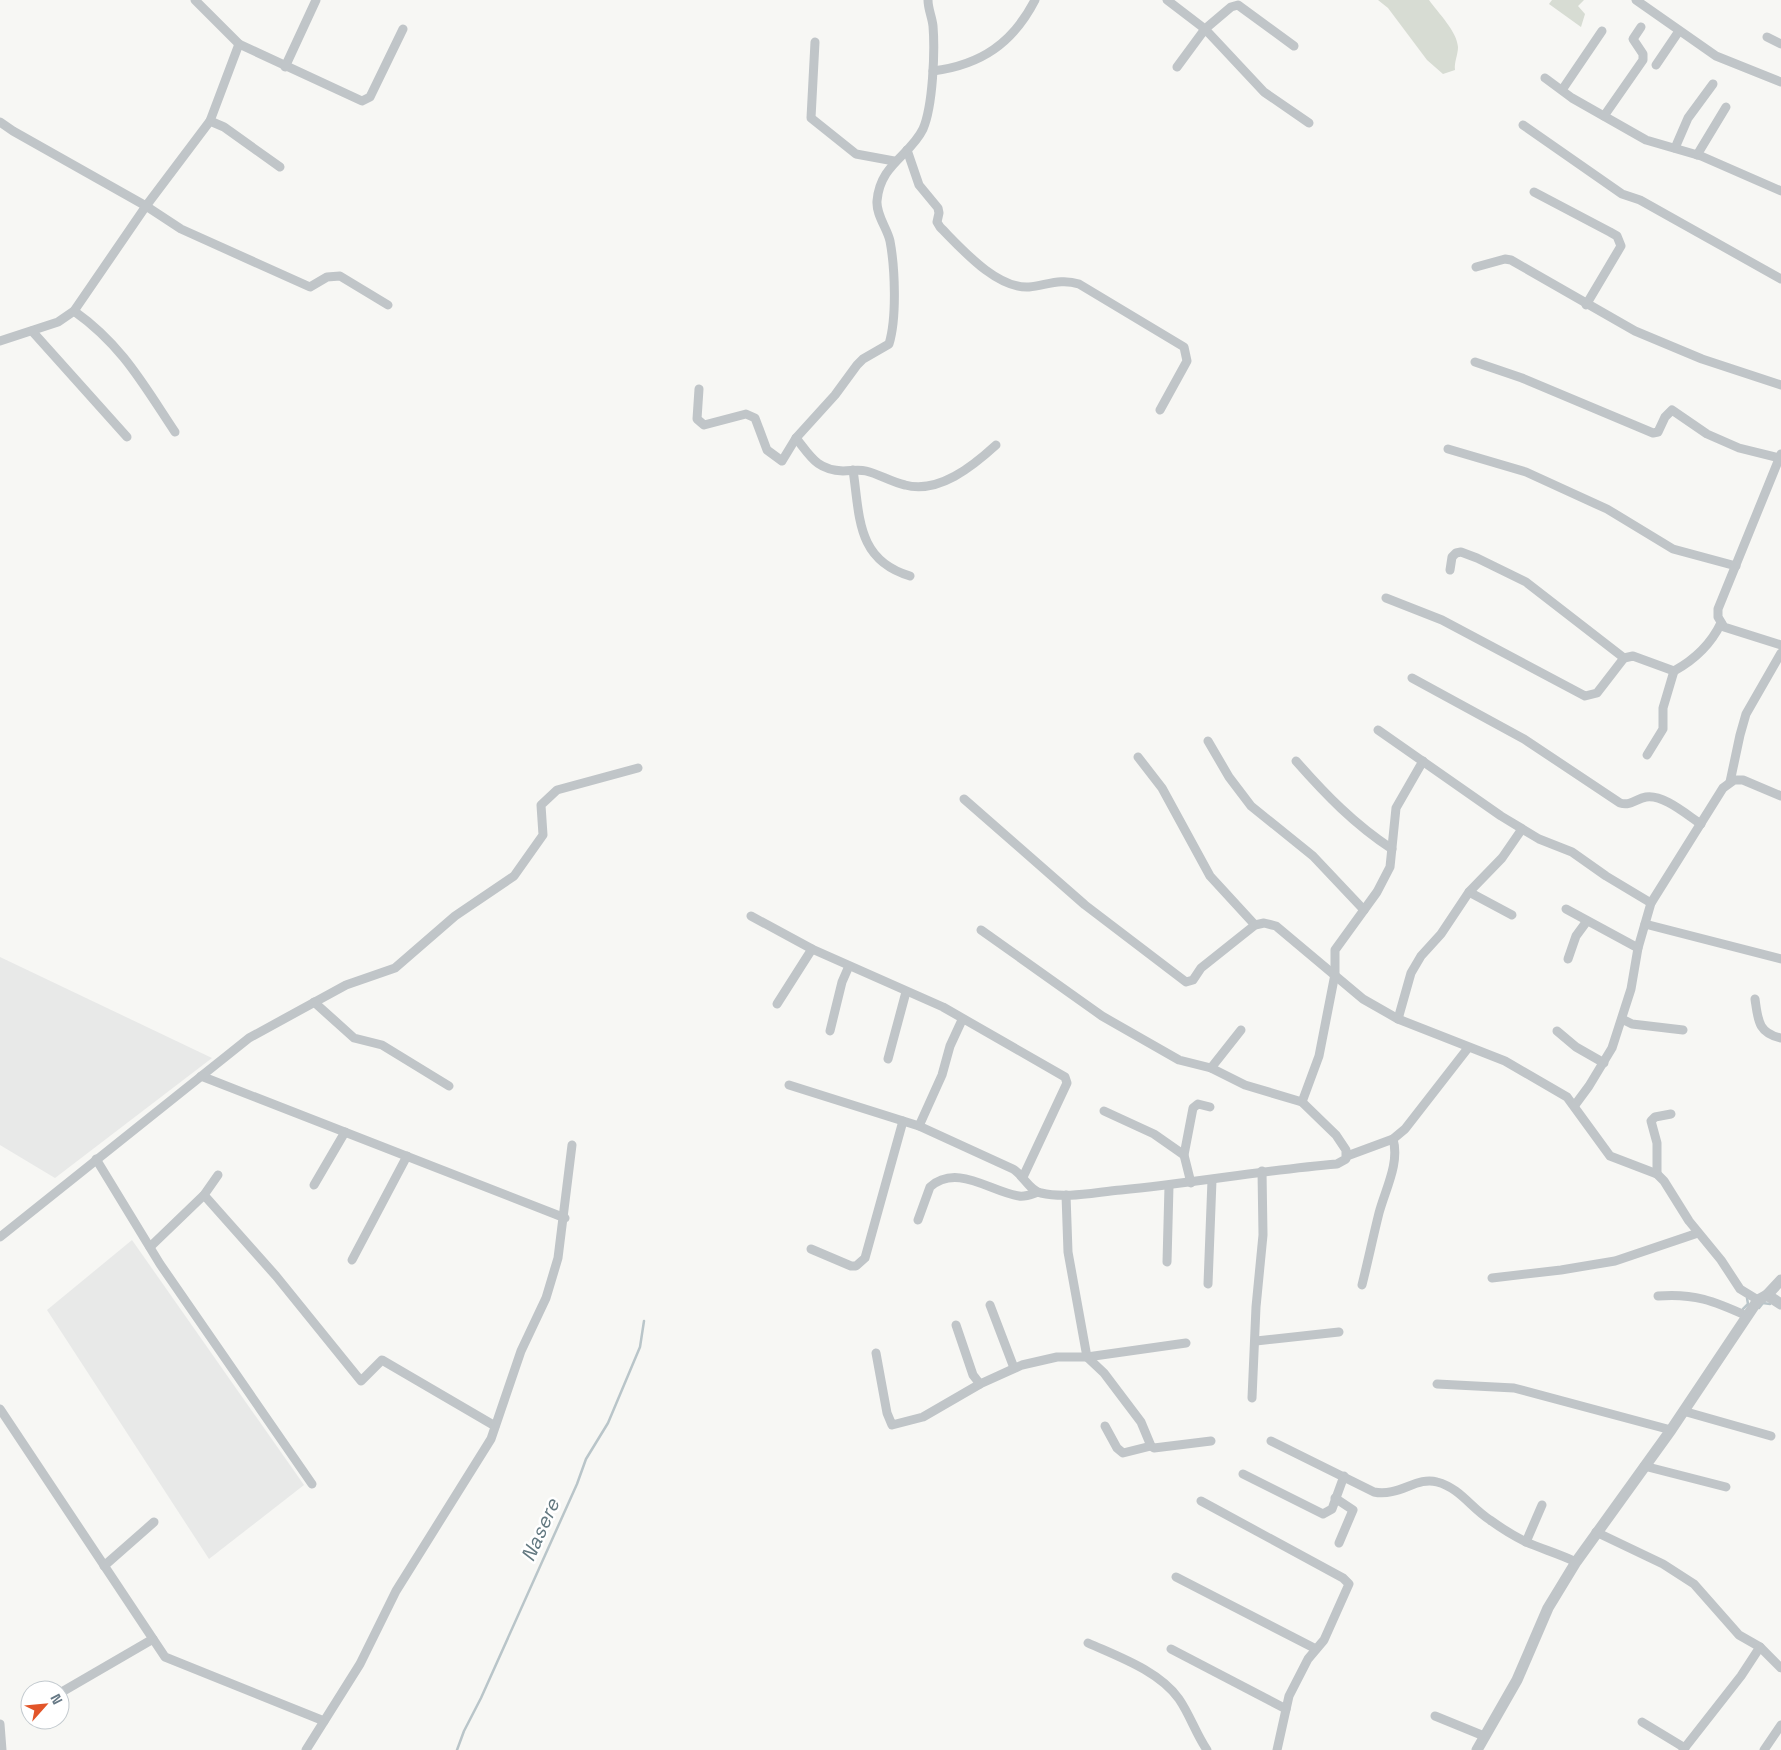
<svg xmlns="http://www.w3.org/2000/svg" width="1781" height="1750" viewBox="0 0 1781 1750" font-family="'Space Grotesk',sans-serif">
	<rect width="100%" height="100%" fill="#f7f7f4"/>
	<g fill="#e8e9e8">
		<path d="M0,957L212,1058L55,1178L0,1145Z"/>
		<path d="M132,1240L304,1485L209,1559L47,1310Z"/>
	</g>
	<g fill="#d7dcd3">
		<path d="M1378,0H1429C1438,13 1457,31 1458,47C1458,55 1454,62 1455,70L1443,74L1427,60L1388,8Z"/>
		<path d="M1552,0H1584L1578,6L1585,14L1581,27L1549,4Z"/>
	</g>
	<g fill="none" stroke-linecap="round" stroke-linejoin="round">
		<g stroke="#b9c5c9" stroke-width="2.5">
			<path d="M1759,1308L1763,1303L1770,1304"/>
			<path d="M1743,1309L1748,1304L1747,1298"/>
			<path d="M457,1750L464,1731L481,1698L577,1484L586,1459L608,1423L640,1347L644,1321"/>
		</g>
		<g stroke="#c0c5c8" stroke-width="9">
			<path d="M195,0L239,44L362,101L370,97L403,29"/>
			<path d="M1167,0L1205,29L1231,7L1238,5L1294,46"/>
			<path d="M1636,0L1716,56L1781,82"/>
			<path d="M1767,37L1781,44"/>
			<path d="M815,42L811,118L856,154L894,161"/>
			<path d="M1656,65L1679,31"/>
			<path d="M285,67L316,0"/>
			<path d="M1177,67L1205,29L1264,92L1309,123"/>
			<path d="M933,71C981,65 1013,43 1035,0"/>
			<path d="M1545,78L1572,98L1646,140L1701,156L1781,191"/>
			<path d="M1562,90L1602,31"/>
			<path d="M1604,116L1643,60V54L1633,39L1641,27"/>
			<path d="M210,121L224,127L280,167"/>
			<path d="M0,122L13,131L146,206L181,229L310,287L327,277L340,276L388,305"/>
			<path d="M1523,125L1622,194L1640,200L1781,279"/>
			<path d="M1675,148L1688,118L1713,84"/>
			<path d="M907,150L919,185L938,208L939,213L937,222L940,227C961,248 996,289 1029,287C1047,285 1061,278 1079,284L1184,347L1187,361L1160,410"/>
			<path d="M1697,155L1726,107"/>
			<path d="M1534,192L1610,232L1617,236L1621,246L1586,305"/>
			<path d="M1476,267L1505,259L1511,260L1635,331L1702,359L1781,385"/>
			<path d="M74,311C122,345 143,384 175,432"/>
			<path d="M32,331L127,437"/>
			<path d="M0,341L58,322L74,311L146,206L210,121L239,44"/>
			<path d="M1475,362L1522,378L1653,433L1658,432L1665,417L1672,410L1707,434L1739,448L1779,458"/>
			<path d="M699,389L697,419L704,425L746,414L755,418L767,450L782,461L796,438L835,395L857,365L863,359L889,344C897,318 895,268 890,241C887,228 876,215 877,201C880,164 910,156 923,129C933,106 935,51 933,26C932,17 928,9 928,0"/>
			<path d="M796,438C811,457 817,470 843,471C851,471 858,469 866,471C879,474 891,482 905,485C939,494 973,466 996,445"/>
			<path d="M1448,449L1526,472L1607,509L1673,549L1736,566"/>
			<path d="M1781,454L1718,609V617L1724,627L1781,645"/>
			<path d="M853,470C860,516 856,560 910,576"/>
			<path d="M1450,570L1452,557L1456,553L1461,552L1477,558L1526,582L1624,658L1633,656L1674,671C1694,660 1711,644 1721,623"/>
			<path d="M1386,598L1442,620L1585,696L1597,693L1624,658"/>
			<path d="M1412,678L1524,739L1620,803C1631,806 1636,799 1646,797C1663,794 1687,815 1701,824"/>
			<path d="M1378,730L1501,816L1539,839L1572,852L1606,876L1651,903"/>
			<path d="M1208,741L1229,777L1251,806L1313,856L1364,910"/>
			<path d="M1647,755L1663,729V708L1674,671"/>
			<path d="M1138,757L1162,788L1210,876L1255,925"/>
			<path d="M1296,761C1326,795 1354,824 1392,849"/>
			<path d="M1730,782L1740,735L1746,714L1781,653"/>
			<path d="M964,799L1085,905L1186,982L1193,980L1201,968L1255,925L1264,923L1276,926L1363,999L1398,1019L1505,1061L1567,1097L1610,1156L1657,1174L1664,1181L1689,1221L1721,1260L1740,1289L1758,1300"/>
			<path d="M1469,892L1512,915"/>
			<path d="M1566,909L1638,948"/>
			<path d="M751,916L812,949L943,1007L1065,1077L1067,1083L1023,1177"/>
			<path d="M1645,924L1781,959"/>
			<path d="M1568,959L1576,936L1587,921"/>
			<path d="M1755,999C1758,1020 1758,1033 1781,1038"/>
			<path d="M314,1002L354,1038L382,1045L449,1086"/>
			<path d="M777,1004L812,949"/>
			<path d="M1398,1019L1411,973L1421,956L1441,934L1469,892L1502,858L1522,829"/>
			<path d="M1622,1019L1632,1024L1683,1030"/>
			<path d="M830,1031L842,982L849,966"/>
			<path d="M1557,1031L1576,1047L1604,1063"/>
			<path d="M888,1059L906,992"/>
			<path d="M1211,1068L1241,1030"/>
			<path d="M201,1076L565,1218"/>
			<path d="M789,1085L919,1126L1013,1169C1023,1175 1030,1191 1041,1193C1066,1199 1096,1192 1121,1190C1194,1183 1265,1170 1337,1164L1346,1159V1150L1336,1135L1302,1102L1245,1085L1211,1068L1179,1060L1102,1016L981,930"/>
			<path d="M1302,1102L1319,1056L1335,974V950L1377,892L1390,867L1396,808L1423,761"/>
			<path d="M1575,1105L1589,1086L1612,1048L1631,989L1638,948L1651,903L1723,788L1734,780H1743L1781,796"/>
			<path d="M1104,1111L1154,1134L1184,1155"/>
			<path d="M919,1126L942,1075L950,1046L962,1020"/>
			<path d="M1347,1156L1393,1139L1405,1129L1468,1048"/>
			<path d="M96,1159L160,1264L312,1484"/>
			<path d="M1657,1174V1143L1651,1121L1655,1117L1671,1114"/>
			<path d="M1191,1183L1184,1155L1193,1108L1198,1104L1210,1107"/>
			<path d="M314,1185L345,1132"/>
			<path d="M204,1195L276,1276L361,1381L382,1360L495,1426"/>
			<path d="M1066,1195L1068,1252L1087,1357L1104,1373L1141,1422L1151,1446L1154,1448L1211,1441"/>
			<path d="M918,1220L930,1187C957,1163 991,1192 1019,1196C1026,1197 1032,1194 1038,1192"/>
			<path d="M0,1237L249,1038L346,985L395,968L455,916L514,876L543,835L541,805L557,790L638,768"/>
			<path d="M150,1247L204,1195L218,1175"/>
			<path d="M811,1249L851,1266H856L865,1258L903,1121"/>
			<path d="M352,1260L407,1156"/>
			<path d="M1167,1262L1169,1186"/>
			<path d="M1492,1278L1561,1270L1615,1261L1698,1233"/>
			<path d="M1208,1284L1212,1180"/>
			<path d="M1362,1285C1368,1261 1373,1237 1379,1213C1385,1190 1400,1163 1393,1139"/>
			<path d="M1658,1296C1694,1293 1714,1301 1747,1316"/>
			<path d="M990,1305L1014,1368"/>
			<path d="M956,1325L973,1375L980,1384"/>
			<path d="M1256,1341L1339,1332"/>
			<path d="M876,1353L887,1413L892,1425L923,1417L980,1384L1022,1365L1057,1357H1087L1186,1343"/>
			<path d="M1437,1384L1514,1388L1671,1430"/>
			<path d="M1252,1398L1256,1307L1263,1235L1262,1171"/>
			<path d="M0,1409L165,1657L324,1721"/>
			<path d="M1683,1411L1771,1436"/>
			<path d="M1105,1426L1117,1448L1123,1453L1151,1446"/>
			<path d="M1271,1441L1374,1492C1399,1497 1417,1476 1437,1482C1460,1488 1471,1508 1490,1520C1501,1528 1514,1536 1526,1542C1542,1549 1560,1554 1576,1562"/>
			<path d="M1644,1466L1726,1487"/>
			<path d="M1243,1474L1323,1514L1332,1509L1344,1476"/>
			<path d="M1335,1498L1353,1510L1339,1543"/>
			<path d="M1201,1501L1343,1578L1349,1584L1324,1640L1308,1659L1289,1696L1277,1750"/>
			<path d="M1596,1532L1663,1564L1694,1584L1739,1635L1760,1647L1781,1668"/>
			<path d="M1526,1542L1542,1505"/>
			<path d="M104,1566L154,1522"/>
			<path d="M1176,1577L1316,1649"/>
			<path d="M1088,1643C1119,1657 1159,1671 1179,1699C1190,1715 1196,1734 1207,1750"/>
			<path d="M1171,1649L1286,1709"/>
			<path d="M60,1693L153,1639"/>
			<path d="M1435,1716L1484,1736"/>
			<path d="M1642,1722L1685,1748"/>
			<path d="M0,1724L2,1750"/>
			<path d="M306,1750L360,1664L396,1591L491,1439L521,1351L546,1298L558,1258L572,1145"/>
			<path d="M1683,1750L1741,1676L1760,1647"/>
			<path d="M1764,1750L1781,1725"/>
		</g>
		<g stroke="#c0c5c8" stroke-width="11">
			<path d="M1767,1295L1781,1304"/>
			<path d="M1477,1750L1517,1680L1548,1608L1576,1562L1671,1430L1758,1300L1767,1295L1781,1280"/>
		</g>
	</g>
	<g text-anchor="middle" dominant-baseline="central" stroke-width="5" stroke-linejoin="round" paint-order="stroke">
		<g font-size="20" font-style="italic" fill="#637981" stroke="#fff">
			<text transform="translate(540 1530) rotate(-66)">Nasere</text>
		</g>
	</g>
	<g transform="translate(45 1705) rotate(63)"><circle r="24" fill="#ffffff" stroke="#c2c9ce"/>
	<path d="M0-4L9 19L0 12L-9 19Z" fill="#e25529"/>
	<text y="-8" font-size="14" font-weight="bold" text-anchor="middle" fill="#667885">N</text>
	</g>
</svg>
